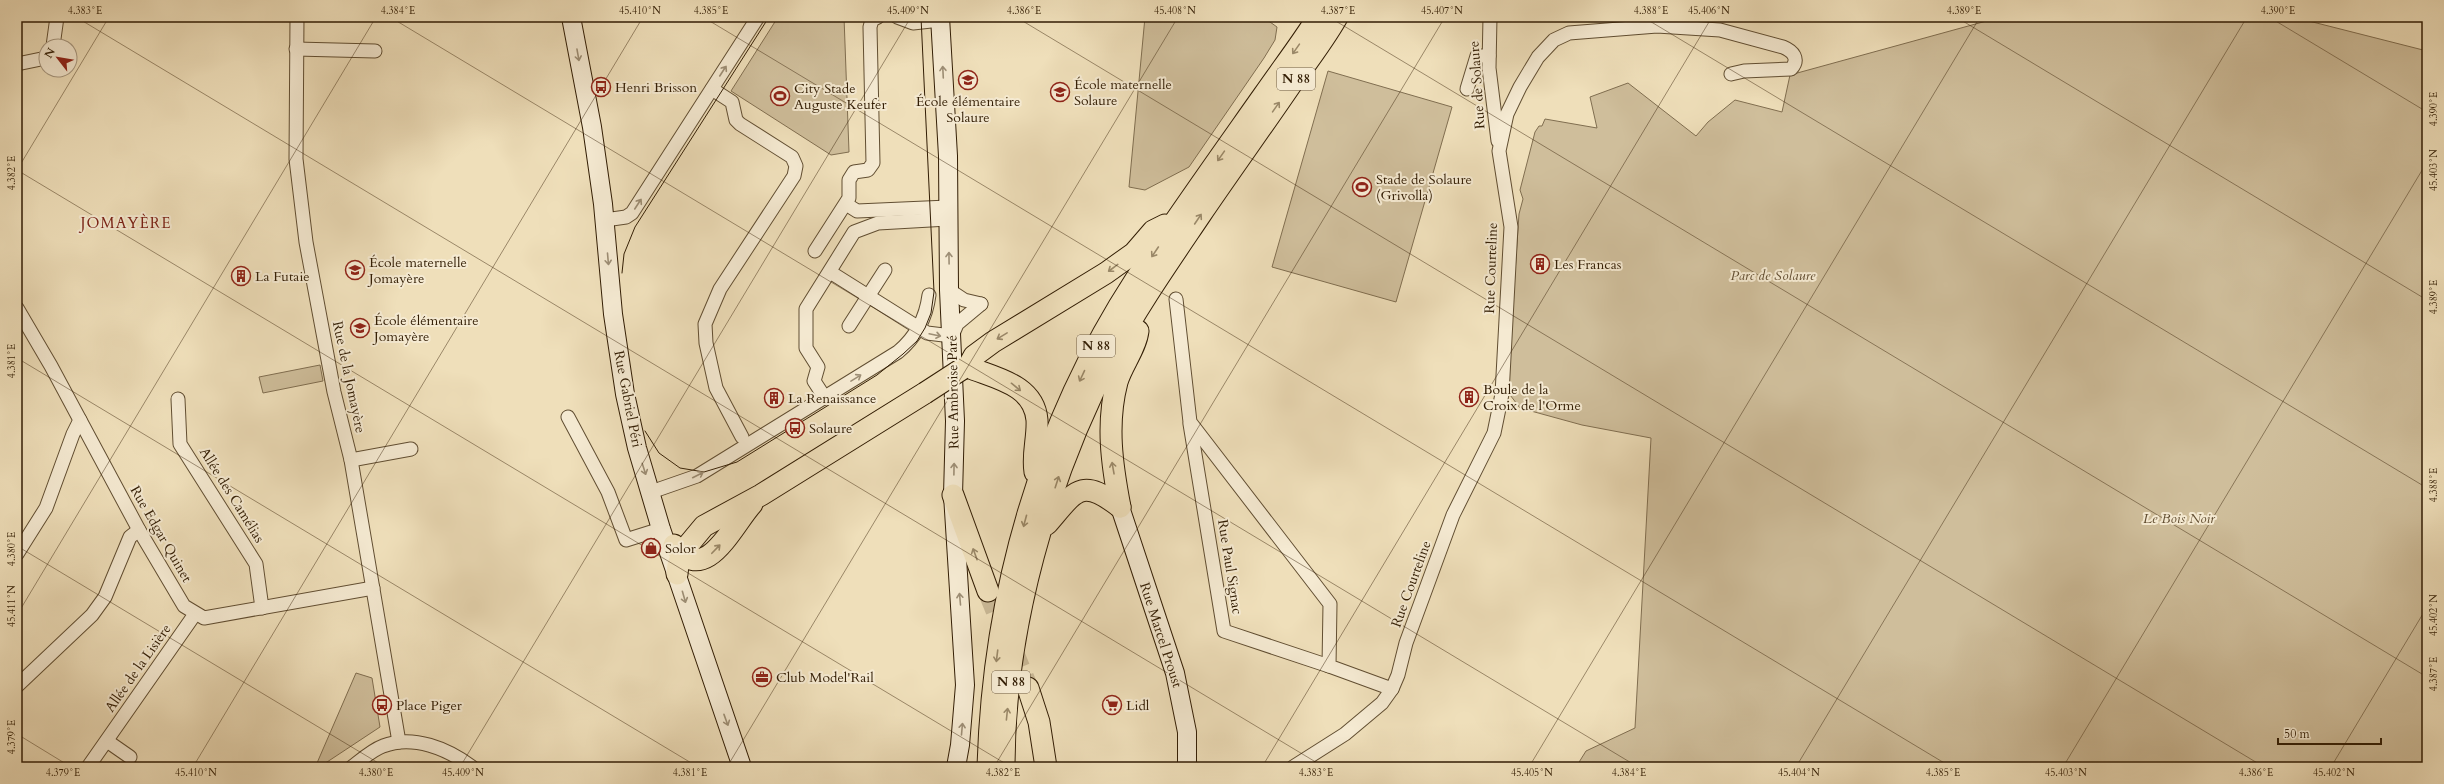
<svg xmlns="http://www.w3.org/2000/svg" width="2444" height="784" viewBox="0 0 2444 784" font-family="Cardo,serif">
	<rect width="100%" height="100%" fill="#efdfba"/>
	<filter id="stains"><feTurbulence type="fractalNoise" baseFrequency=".005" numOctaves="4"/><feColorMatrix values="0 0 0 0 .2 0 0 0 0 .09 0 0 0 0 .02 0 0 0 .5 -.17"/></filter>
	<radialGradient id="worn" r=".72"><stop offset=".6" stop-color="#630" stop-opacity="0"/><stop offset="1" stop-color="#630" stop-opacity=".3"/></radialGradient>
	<g fill="#cfbe9b" stroke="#806e50">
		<path d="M778,17H844L849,152L831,155L731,91Z"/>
		<path d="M1145,17H1263L1277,27L1275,40L1264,58L1189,167L1145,190L1129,187Z"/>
		<path d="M2001,17H2293L2427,51V767H1576L1586,751L1635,728L1651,438L1582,425L1520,408L1507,391L1519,214L1523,199L1520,190L1535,132L1539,126H1542L1545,119L1597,128L1590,97L1628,83L1696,136L1708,122L1735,100L1782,112L1790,75Z"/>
		<path d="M1328,71L1452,107L1396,302L1272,267Z"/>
		<path d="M320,365L323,381L263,393L259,377Z"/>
		<path d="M356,673L372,678L380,727L321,766L317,763Z"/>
	</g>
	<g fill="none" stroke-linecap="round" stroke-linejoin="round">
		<path stroke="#c9b896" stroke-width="21" stroke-dasharray="21 10" stroke-linecap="butt" d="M988,591L1028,688"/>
		<g stroke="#614e32" stroke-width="15">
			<g id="minor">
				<path d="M297,17L296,159L306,242L334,392L351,460L399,742"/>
				<path d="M897,17L913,23L940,20"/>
				<path d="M1490,17L1489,68L1498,141"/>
				<path d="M53,46L57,17"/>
				<path d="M296,49L375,51"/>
				<path d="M17,64L46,58"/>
				<path d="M712,89L732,102L736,120L740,124L792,157L796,166L794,176L720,289L705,324L706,343L716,388L742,437"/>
				<path d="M1467,89L1477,56H1489"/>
				<path d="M846,204L857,211L948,207"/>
				<path d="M605,220L626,217L632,213L758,17"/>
				<path d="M815,251L849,198V180L854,172L868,170L873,163L870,27L872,20L878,17"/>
				<path d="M830,272L927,333L952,336L957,324L981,304"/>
				<path d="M949,290L964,300L981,304"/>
				<path d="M1176,299L1190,422L1330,604L1329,666L1392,689"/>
				<path d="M17,308L51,366L139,530L184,606L204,618L373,588"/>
				<path d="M849,326L885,270"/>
				<path d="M825,398L814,381L818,367L806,348V309L854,232L878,223L948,219"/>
				<path d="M178,399L180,444L256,564L262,608"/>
				<path d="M568,417L608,492L626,540L661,529"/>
				<path d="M1190,424L1224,631L1329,666"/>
				<path d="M351,460L411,449"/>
				<path d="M651,492L697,476L898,352C916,337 926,319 929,295"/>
				<path d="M17,554L46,508L73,434L80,420"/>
				<path d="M17,686L92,615L105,597L130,537L139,530"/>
				<path d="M107,741L130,757"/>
				<path d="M88,767L195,614"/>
				<path d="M352,767C361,760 372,750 383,746C413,734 448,749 472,767"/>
				<path d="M1293,767L1345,734L1382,703L1392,689L1398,675L1406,643L1453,515L1494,433L1502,394L1511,227L1499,151L1507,114L1520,87L1538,57L1554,40L1569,33L1657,26L1720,30L1783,47C1793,51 1800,59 1791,69L1744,71L1731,74"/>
			</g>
		</g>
		<g stroke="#321d04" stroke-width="20">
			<g id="secondary">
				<path d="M571,17L592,127L603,204L613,314L625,394L637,448L661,529L742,767"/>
				<path d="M940,17L948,156L949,290L955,421L953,495L965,685L960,745L956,767"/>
				<path d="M1120,507L1175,673L1187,732V767"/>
			</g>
		</g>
		<g stroke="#321d04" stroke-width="23">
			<g id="trunk">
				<path d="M968,367C994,378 1034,384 1037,420C1038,438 1032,454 1035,472"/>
				<path d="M962,369L968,367L974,356L993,342L1106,273L1134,253L1153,231L1165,225"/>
				<path d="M953,495L988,591"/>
				<path d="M1120,507C1112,465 1106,424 1117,382C1122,365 1136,348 1138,331"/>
				<path d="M1047,524C1075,492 1080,476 1120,507"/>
				<path d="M674,545C705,588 732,526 752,504"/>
				<path d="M677,574L678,565L684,550L704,526L761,495L925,393"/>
				<path d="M1028,688L1039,722L1046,767"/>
				<path d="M988,767C993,594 1041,425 1136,279C1177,217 1220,157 1263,96C1281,70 1301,44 1318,17"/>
				<path d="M1004,767C1004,628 1047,479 1111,356C1137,307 1170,260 1201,214C1231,170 1262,127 1292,83C1307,62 1324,40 1337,17"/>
			</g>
		</g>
		<use href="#minor" stroke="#f5ead2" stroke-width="13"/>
		<use href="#secondary" stroke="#f5ead2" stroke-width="18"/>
		<use href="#trunk" stroke="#efdfba" stroke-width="21"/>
		<g stroke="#321d04" stroke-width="1">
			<path d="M622,273L624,254L635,227L769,17"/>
			<path d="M645,431L659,453L680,468L704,472L737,462L877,375L903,354L917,341L925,328L931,313L934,292L921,17"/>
		</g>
		<g stroke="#321d04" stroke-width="23" stroke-linecap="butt">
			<path id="trunk-bridge" d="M925,393L962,369"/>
		</g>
		<use href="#trunk-bridge" stroke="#efdfba" stroke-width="21"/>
	</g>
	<defs><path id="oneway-shaft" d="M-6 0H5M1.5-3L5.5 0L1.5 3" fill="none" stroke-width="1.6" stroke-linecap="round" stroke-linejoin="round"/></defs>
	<g stroke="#9a8868">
		<use href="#oneway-shaft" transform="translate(1296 49) rotate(125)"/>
		<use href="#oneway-shaft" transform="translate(1276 107) rotate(-55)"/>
		<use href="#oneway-shaft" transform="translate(1221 156) rotate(125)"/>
		<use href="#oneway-shaft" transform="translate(1198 219) rotate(-56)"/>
		<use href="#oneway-shaft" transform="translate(1155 252) rotate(124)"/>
		<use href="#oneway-shaft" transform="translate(1113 268) rotate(143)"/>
		<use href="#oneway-shaft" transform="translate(1002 336) rotate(149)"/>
		<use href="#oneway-shaft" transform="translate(1082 376) rotate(115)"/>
		<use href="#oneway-shaft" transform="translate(1016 387) rotate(39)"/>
		<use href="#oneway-shaft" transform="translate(1113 468) rotate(-100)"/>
		<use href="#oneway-shaft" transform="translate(1057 482) rotate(-72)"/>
		<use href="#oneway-shaft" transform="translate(1025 521) rotate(105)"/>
		<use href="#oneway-shaft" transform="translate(716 549) rotate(-46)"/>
		<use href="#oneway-shaft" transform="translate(975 554) rotate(-110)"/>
		<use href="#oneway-shaft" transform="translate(997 656) rotate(97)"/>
		<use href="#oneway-shaft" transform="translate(1007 714) rotate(-84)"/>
	</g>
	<g stroke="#9d8e75">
		<use href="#oneway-shaft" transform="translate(578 55) rotate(80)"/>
		<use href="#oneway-shaft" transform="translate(723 71) rotate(-57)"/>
		<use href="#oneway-shaft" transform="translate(943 72) rotate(-93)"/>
		<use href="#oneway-shaft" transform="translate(638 204) rotate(-57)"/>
		<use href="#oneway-shaft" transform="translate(949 258) rotate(-91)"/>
		<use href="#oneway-shaft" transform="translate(608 259) rotate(85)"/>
		<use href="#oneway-shaft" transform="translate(935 335) rotate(12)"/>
		<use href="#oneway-shaft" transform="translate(856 378) rotate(-32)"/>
		<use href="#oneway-shaft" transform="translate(644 469) rotate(72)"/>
		<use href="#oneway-shaft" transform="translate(954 469) rotate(-89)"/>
		<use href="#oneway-shaft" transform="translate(698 475) rotate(-27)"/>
		<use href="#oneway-shaft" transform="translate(684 597) rotate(74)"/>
		<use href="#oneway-shaft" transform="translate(960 599) rotate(-95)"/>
		<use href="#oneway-shaft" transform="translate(726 720) rotate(70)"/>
		<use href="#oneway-shaft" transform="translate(962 729) rotate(-85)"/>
	</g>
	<path fill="none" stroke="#321d04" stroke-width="1" stroke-opacity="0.45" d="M76,17L1324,767M390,17L1638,767M703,17L1951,767M1016,17L2264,767M1329,17L2427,677M1643,17L2427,488M1956,17L2427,300M2269,17L2427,112M17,170L1011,767M17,170L109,17M17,358L698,767M17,546L385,767M17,615L376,17M17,734L71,767M193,767L643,17M460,767L911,17M727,767L1178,17M994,767L1445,17M1262,767L1712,17M1529,767L1980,17M1796,767L2247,17M2063,767L2427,162M2331,767L2427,607"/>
	<defs>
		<g id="school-ring" transform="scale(1)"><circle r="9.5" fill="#f5ead2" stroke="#8f2418" stroke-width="1.5"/><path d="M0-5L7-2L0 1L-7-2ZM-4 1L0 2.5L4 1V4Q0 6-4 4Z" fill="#8f2418"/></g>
		<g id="bus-ring" transform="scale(1)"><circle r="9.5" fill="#f5ead2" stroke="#8f2418" stroke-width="1.5"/><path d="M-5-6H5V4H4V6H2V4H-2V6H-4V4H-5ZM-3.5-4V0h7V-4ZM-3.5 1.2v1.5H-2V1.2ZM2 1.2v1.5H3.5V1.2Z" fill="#8f2418"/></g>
		<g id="stadium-ring" transform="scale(1)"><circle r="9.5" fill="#f5ead2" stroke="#8f2418" stroke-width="1.5"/><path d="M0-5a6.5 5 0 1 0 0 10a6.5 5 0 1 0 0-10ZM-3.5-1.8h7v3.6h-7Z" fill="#8f2418"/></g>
		<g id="building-ring" transform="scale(1)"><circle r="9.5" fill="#f5ead2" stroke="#8f2418" stroke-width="1.5"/><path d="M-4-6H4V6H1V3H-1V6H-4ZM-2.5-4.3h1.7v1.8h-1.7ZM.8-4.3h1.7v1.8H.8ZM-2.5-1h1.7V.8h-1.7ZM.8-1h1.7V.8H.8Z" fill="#8f2418"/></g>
		<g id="shop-ring" transform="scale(1)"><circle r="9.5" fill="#f5ead2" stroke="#8f2418" stroke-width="1.5"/><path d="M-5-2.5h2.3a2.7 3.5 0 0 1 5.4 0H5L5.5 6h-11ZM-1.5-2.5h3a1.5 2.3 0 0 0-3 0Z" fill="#8f2418"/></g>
		<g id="office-ring" transform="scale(1)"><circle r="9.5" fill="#f5ead2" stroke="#8f2418" stroke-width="1.5"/><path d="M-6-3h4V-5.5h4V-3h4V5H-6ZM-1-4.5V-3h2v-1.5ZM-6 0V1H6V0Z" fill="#8f2418"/></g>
		<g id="supermarket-ring" transform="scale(1)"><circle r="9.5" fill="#f5ead2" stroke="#8f2418" stroke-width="1.5"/><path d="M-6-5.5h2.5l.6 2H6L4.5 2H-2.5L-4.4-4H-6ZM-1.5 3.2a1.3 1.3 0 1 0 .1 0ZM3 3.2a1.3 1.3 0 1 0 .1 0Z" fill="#8f2418"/></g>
	</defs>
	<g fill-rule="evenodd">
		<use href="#school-ring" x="968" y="80"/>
		<use href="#bus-ring" x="601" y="87"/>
		<use href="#school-ring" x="1060" y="92"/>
		<use href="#stadium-ring" x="780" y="96"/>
		<use href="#stadium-ring" x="1362" y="187"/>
		<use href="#building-ring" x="1540" y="264"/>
		<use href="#school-ring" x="355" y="270"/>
		<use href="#building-ring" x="241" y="276"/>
		<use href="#school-ring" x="360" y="328"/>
		<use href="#building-ring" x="1469" y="397"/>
		<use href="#building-ring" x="774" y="398"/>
		<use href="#bus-ring" x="795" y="428"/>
		<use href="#shop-ring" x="651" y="548"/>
		<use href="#office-ring" x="762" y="677"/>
		<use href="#bus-ring" x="382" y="705"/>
		<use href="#supermarket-ring" x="1112" y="705"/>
	</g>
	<g text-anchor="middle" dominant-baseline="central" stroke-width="4" stroke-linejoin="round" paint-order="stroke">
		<g fill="#f5ead2" stroke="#6c5a42" stroke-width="1">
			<rect x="1277" y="68" width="38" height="22" rx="3"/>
			<rect x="1077" y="335" width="38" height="22" rx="3"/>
			<rect x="992" y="671" width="38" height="22" rx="3"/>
		</g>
		<g font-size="13" font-weight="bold" fill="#321d04">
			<text x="1296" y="79">N 88</text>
			<text x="1096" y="346">N 88</text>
			<text x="1011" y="682">N 88</text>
		</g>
		<g font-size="14" fill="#321d04" stroke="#f5ead2" text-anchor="start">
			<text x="1074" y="84">École maternelle<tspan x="1074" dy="16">Solaure</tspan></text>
			<text x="615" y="87">Henri Brisson</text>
			<text x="794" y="88">City Stade<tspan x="794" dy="16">Auguste Keufer</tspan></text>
			<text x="968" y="101" text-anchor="middle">École élémentaire<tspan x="968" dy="16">Solaure</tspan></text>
			<text x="1376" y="179">Stade de Solaure<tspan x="1376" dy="16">(Grivolla)</tspan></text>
			<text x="369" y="262">École maternelle<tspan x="369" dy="16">Jomayère</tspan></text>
			<text x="1554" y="264">Les Francas</text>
			<text x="255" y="276">La Futaie</text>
			<text x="374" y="320">École élémentaire<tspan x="374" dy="16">Jomayère</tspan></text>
			<text x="1483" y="389">Boule de la<tspan x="1483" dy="16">Croix de l'Orme</tspan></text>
			<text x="788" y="398">La Renaissance</text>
			<text x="809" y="428">Solaure</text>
			<text x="665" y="548">Solor</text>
			<text x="776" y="677">Club Model'Rail</text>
			<text x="396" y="705">Place Piger</text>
			<text x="1126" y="705">Lidl</text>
		</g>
		<g font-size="14" fill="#321d04" stroke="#f5ead2">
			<text transform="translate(1477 85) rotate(-94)">Rue de Solaure</text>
			<text transform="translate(1491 268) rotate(-88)">Rue Courteline</text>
			<text transform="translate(349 377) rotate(78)">Rue de la Jomayère</text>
			<text transform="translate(953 392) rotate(-91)">Rue Ambroise Paré</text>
			<text transform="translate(628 399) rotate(79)">Rue Gabriel Péri</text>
			<text transform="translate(232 495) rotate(58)">Allée des Camélias</text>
			<text transform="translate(161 534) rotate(60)">Rue Edgar Quinet</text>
			<text transform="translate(1230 567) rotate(81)">Rue Paul Signac</text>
			<text transform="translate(1411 584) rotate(-70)">Rue Courteline</text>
			<text transform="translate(1161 635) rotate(72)">Rue Marcel Proust</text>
			<text transform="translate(138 668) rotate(-55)">Allée de la Lisière</text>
		</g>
		<g font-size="14" font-style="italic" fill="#614d31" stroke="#f5ead2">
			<text x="1773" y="275">Parc de Solaure</text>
			<text x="2179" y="518">Le Bois Noir</text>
		</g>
		<g font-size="15" letter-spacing="1" fill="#7a1f14" stroke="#f5ead2">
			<text x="126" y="223">JOMAYÈRE</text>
		</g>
	</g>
	<rect width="2444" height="784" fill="none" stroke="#efdfba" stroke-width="44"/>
	<g transform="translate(58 58) rotate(301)"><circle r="19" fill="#f5ead2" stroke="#a79880"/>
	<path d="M0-3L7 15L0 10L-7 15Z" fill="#8f2418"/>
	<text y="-6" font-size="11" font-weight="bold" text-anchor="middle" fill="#321d04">N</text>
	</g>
	<path d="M2278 738v6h103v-6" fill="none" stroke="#321d04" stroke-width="2"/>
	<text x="2284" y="738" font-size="12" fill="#321d04" stroke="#f5ead2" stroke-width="3" paint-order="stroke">50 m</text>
	<rect x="22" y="22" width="2400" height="740" fill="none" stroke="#321d04" stroke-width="1.5"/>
	<g font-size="10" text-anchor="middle" fill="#321d04">
		<text x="85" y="14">4.383°E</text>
		<text x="398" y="14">4.384°E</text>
		<text x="640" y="14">45.410°N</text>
		<text x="711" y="14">4.385°E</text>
		<text x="908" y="14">45.409°N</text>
		<text x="1024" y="14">4.386°E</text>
		<text x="1175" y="14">45.408°N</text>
		<text x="1338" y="14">4.387°E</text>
		<text x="1442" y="14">45.407°N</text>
		<text x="1651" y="14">4.388°E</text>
		<text x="1709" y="14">45.406°N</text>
		<text x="1964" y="14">4.389°E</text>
		<text x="2278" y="14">4.390°E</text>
		<text transform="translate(2433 109) rotate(-90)" y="4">4.390°E</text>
		<text transform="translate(2433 170) rotate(-90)" y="4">45.403°N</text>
		<text transform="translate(11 173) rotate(-90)" y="4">4.382°E</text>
		<text transform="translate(2433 297) rotate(-90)" y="4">4.389°E</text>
		<text transform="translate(11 361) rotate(-90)" y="4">4.381°E</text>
		<text transform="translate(2433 485) rotate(-90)" y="4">4.388°E</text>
		<text transform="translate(11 549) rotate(-90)" y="4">4.380°E</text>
		<text transform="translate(11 606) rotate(-90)" y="4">45.411°N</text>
		<text transform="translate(2433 615) rotate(-90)" y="4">45.402°N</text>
		<text transform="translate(2433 674) rotate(-90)" y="4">4.387°E</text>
		<text transform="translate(11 737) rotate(-90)" y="4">4.379°E</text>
		<text x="63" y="776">4.379°E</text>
		<text x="196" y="776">45.410°N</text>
		<text x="376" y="776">4.380°E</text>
		<text x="463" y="776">45.409°N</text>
		<text x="690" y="776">4.381°E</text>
		<text x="1003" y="776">4.382°E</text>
		<text x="1316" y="776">4.383°E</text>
		<text x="1532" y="776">45.405°N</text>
		<text x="1629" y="776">4.384°E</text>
		<text x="1799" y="776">45.404°N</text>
		<text x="1943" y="776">4.385°E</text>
		<text x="2066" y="776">45.403°N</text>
		<text x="2256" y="776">4.386°E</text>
		<text x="2334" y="776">45.402°N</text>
	</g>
	<rect width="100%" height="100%" filter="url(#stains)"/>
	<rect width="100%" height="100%" fill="url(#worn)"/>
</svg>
